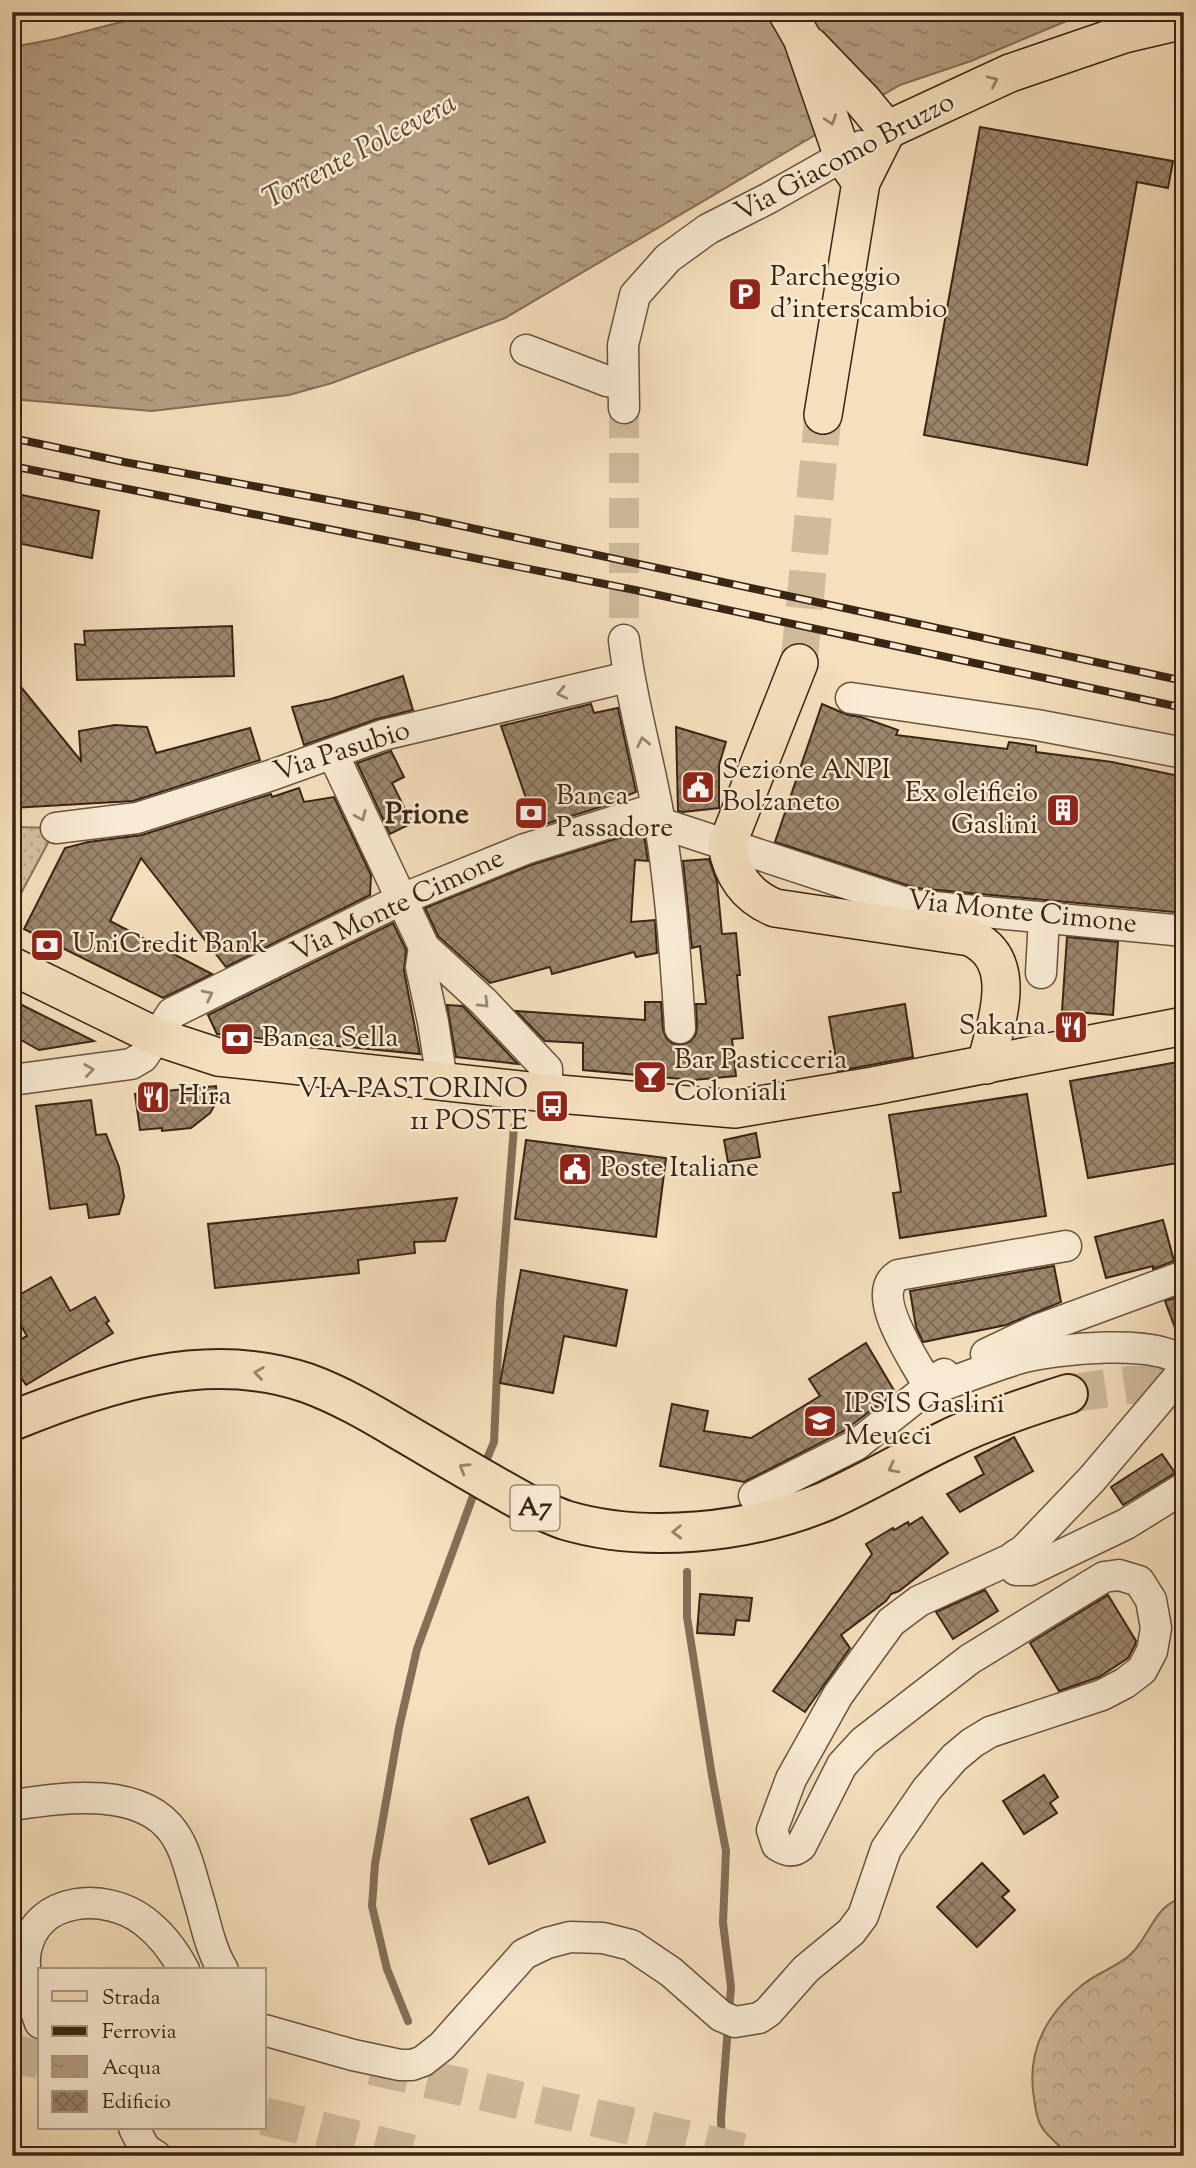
<svg xmlns="http://www.w3.org/2000/svg" width="1196" height="2168" viewBox="0 0 1196 2168" font-family="'Sorts Mill Goudy',serif">
	<defs>
		<pattern id="forest-crowns" width="20" height="18" patternUnits="userSpaceOnUse" patternTransform="scale(1.75)"><rect width="20" height="18" fill="#d5bfa0"/><path d="M2 6a3 3 0 1 1 6 0M12 15a3 3 0 1 1 6 0" fill="none" stroke="#b8a489"/></pattern>
		<pattern id="park-dots" width="8" height="8" patternUnits="userSpaceOnUse" patternTransform="scale(1.75)"><rect width="8" height="8" fill="#d5bfa0"/><path d="M2 2h.1M6 6h.1" fill="none" stroke="#b8a489" stroke-width="1.8" stroke-linecap="round"/></pattern>
		<pattern id="water-ripples" width="26" height="14" patternUnits="userSpaceOnUse" patternTransform="scale(1.75)"><rect width="26" height="14" fill="#b59f83"/><path d="M2 4q2-2 4 0t4 0M15 11q2-2 4 0t4 0" fill="none" stroke="#94816a"/></pattern>
		<pattern id="building-cross-hatch" width="8" height="8" patternUnits="userSpaceOnUse" patternTransform="scale(1.75)"><rect width="8" height="8" fill="#9b856c"/><path d="M0 0l8 8M0 8l8-8" fill="none" stroke="#7f6d58"/></pattern>
	</defs>
	<rect width="100%" height="100%" fill="#f5dfbc"/>
	<filter id="stains"><feTurbulence type="fractalNoise" baseFrequency=".00286" numOctaves="4"/><feColorMatrix values="0 0 0 0 .2 0 0 0 0 .09 0 0 0 0 .02 0 0 0 .5 -.17"/></filter>
	<radialGradient id="worn" r=".72"><stop offset=".6" stop-color="#630" stop-opacity="0"/><stop offset="1" stop-color="#630" stop-opacity=".3"/></radialGradient>
	<path fill="url(#forest-crowns)" stroke="#87725a" stroke-width="2" d="M1184,1898V2156H1069C1061,2146 1049,2138 1043,2129C1037,2121 1035,2107 1034,2098C1026,2051 1046,2015 1081,1986C1096,1973 1116,1968 1131,1954C1150,1936 1155,1903 1184,1898Z"/>
	<path fill="url(#park-dots)" stroke="#87725a" stroke-width="2" d="M12,827L56,828L12,910Z"/>
	<path fill="url(#water-ripples)" stroke="#836e57" stroke-width="2" d="M160,12H1088L971,61L900,85L505,318L332,383L289,395L152,411L12,399V47L55,39Z"/>
	<g fill="none" stroke-linecap="round" stroke-linejoin="round">
		<g stroke="#836e57" stroke-width="8">
			<path d="M484,1466L494,1442L500,1304L514,1127"/>
			<path d="M687,1572V1617L712,1776L726,1851L723,1923L731,1987L729,2013"/>
			<path d="M408,2021L387,1969L372,1906L375,1864L399,1728L417,1649L476,1488"/>
			<path d="M722,2156L721,2118L728,2026"/>
		</g>
	</g>
	<g fill="url(#building-cross-hatch)" stroke="#392415" stroke-width="2">
		<path d="M980,127L1173,161L1168,188L1137,182L1087,465L924,435Z"/>
		<path d="M12,493L99,511L92,558L12,542Z"/>
		<path d="M232,626L234,676L77,680L75,644L85,645L84,631Z"/>
		<path d="M12,676L81,761L79,731L115,725L147,727L156,753L250,728L260,760L133,801L12,808Z"/>
		<path d="M403,676L413,710L377,719L304,745L292,707L331,699Z"/>
		<path d="M591,704L594,713L618,708L636,792L626,796V799L536,827L501,726Z"/>
		<path d="M822,704L848,715L861,717L898,730L896,735L1007,749L1009,742L1036,746V752L1112,762L1184,777V913L916,888L775,842Z"/>
		<path d="M676,727L726,742L719,765V808L683,812L678,811Z"/>
		<path d="M391,751L404,777L392,783L412,823L390,834L357,763Z"/>
		<path d="M299,788L304,802L334,797L371,875L370,895L226,967L141,858L110,921L212,974L163,998L24,929L65,848L88,842L142,835L271,794L272,797Z"/>
		<path d="M635,833L644,835L648,861L635,860L631,922L655,920L657,953L636,957L634,952L552,974L550,967L490,983L438,936L425,908L531,865Z"/>
		<path d="M709,859L717,882L722,934L736,933L740,975H737L743,1038L732,1039L736,1076L693,1080L583,1070V1043L545,1041L516,1011L645,1020V1002H661L663,1029L666,1038L672,1043L680,1045L690,1042L695,1036L697,1028L696,1004H706L700,946L692,948L683,861Z"/>
		<path d="M393,923L406,950L404,971L420,1054L217,1034L208,1015Z"/>
		<path d="M1067,937L1118,942L1113,1015L1062,1011Z"/>
		<path d="M12,1000L94,1041L39,1050L12,1035Z"/>
		<path d="M905,1004L913,1057L838,1071L829,1017Z"/>
		<path d="M447,1005L463,1006L518,1064L456,1057Z"/>
		<path d="M1184,1061V1162L1088,1178L1070,1081Z"/>
		<path d="M216,1086L217,1101L210,1113L191,1128L162,1131V1128L140,1130L135,1094Z"/>
		<path d="M1027,1094L1046,1216L900,1238L893,1193L901,1192L889,1115Z"/>
		<path d="M91,1100L96,1135L106,1134L119,1167L124,1197L119,1214L89,1218L87,1204L50,1209L36,1106Z"/>
		<path d="M756,1133L760,1157L728,1162L724,1140Z"/>
		<path d="M526,1140L666,1158L656,1237L515,1219Z"/>
		<path d="M457,1198L445,1241L414,1242L415,1253L358,1260L359,1273L215,1288L208,1224Z"/>
		<path d="M1163,1220L1174,1261L1153,1269V1266L1106,1278L1095,1237Z"/>
		<path d="M1054,1266L1061,1302L1006,1325L923,1342L916,1327L910,1291Z"/>
		<path d="M521,1270L627,1290L616,1346L564,1336L553,1393L500,1383Z"/>
		<path d="M51,1277L70,1311L95,1297L109,1321L106,1323L113,1333L26,1385L12,1364V1344L27,1336L12,1310V1299Z"/>
		<path d="M1184,1295V1334L1178,1336L1165,1301Z"/>
		<path d="M866,1343L895,1392L844,1431L744,1482L660,1466L672,1404L708,1411L704,1431L751,1438L820,1396L809,1379Z"/>
		<path d="M1014,1437L1033,1471L960,1512L947,1494L984,1474L975,1457Z"/>
		<path d="M1162,1454L1175,1473L1123,1505L1111,1487Z"/>
		<path d="M922,1517L948,1553L899,1591L891,1594L886,1601L841,1635L850,1648L805,1712L773,1691L872,1554L866,1544L893,1528L894,1530L908,1522L909,1525Z"/>
		<path d="M985,1590L998,1611L953,1639L936,1612Z"/>
		<path d="M700,1594L752,1598L749,1621L736,1620L734,1635L697,1633Z"/>
		<path d="M1108,1595L1136,1641L1135,1645L1128,1658L1099,1677L1059,1691L1030,1643Z"/>
		<path d="M1044,1775L1058,1797L1050,1803L1057,1813L1024,1834L1003,1801Z"/>
		<path d="M528,1797L545,1842L489,1864L471,1819Z"/>
		<path d="M982,1863L1009,1891L1002,1897L1015,1910L977,1947L937,1907Z"/>
	</g>
	<g fill="none" stroke-linecap="round" stroke-linejoin="round">
		<path stroke="#cfba9b" stroke-width="30" stroke-dasharray="30 15" stroke-linecap="butt" d="M624,408V640"/>
		<path stroke="#cfba9b" stroke-width="37" stroke-dasharray="37 18" stroke-linecap="butt" d="M799,663L823,415"/>
		<g stroke="#cfba9b" stroke-width="38" stroke-dasharray="38 19" stroke-linecap="butt">
			<path d="M1068,1394L1128,1385L1184,1384"/>
			<path d="M12,2053L40,2060"/>
			<path d="M372,2066L759,2156"/>
			<path d="M264,2116L421,2156"/>
		</g>
		<g stroke="#68533f" stroke-width="33">
			<g id="minor">
				<path d="M526,350L607,381L623,384"/>
				<path d="M624,408L623,345L635,295L668,258L708,229L769,198L861,146"/>
				<path d="M624,640C631,702 650,762 660,824C671,891 676,960 680,1028"/>
				<path d="M851,698L1037,725L1184,753"/>
				<path d="M333,754L424,947L484,1002L547,1069V1093"/>
				<path d="M660,823L727,845"/>
				<path d="M56,828L137,818L272,775L383,735L628,677"/>
				<path d="M742,849L912,905L1184,931"/>
				<path d="M424,947L421,967L433,1022L442,1081"/>
				<path d="M1041,973L1044,918"/>
				<path d="M12,1080L131,1064L143,1057L172,1013L402,899L525,849L657,808"/>
				<path d="M986,1354L1037,1330L1184,1276"/>
				<path d="M929,1387C917,1363 867,1295 898,1275L1066,1246"/>
				<path d="M754,1496L856,1445L929,1387L935,1379L944,1374"/>
				<path d="M1016,1555V1570H1030L1126,1524L1184,1488"/>
				<path d="M12,1805C61,1798 141,1785 174,1833C186,1850 191,1874 197,1894C205,1919 209,1947 223,1970"/>
				<path d="M40,2023C33,2002 21,1974 26,1950C37,1896 106,1892 144,1921C161,1934 174,1951 184,1970"/>
				<path d="M264,2030L353,2055L400,2065H412L423,2061L442,2046L524,1954L547,1943L570,1937L603,1938L631,1945L671,1972L721,2016L735,2022L759,2018L768,2012L806,1969L851,1932L863,1916L886,1849L927,1789L954,1758L972,1743L990,1732L1102,1695L1125,1683L1142,1670L1152,1651L1156,1628L1151,1600L1139,1581L1119,1575L1104,1577L970,1659L864,1741L842,1765L801,1846C793,1853 786,1851 777,1845L772,1830L791,1779L838,1695L891,1622L919,1601L1009,1560L1024,1550L1092,1479L1180,1375L1184,1364C1165,1337 1051,1349 1021,1358C993,1366 966,1377 939,1387H929"/>
				<path d="M134,2128L145,2149L156,2156"/>
			</g>
		</g>
		<g stroke="#392415" stroke-width="40">
			<g id="major">
				<path d="M787,12L802,38L843,157L861,182"/>
				<path d="M810,46L863,101L887,130"/>
				<path d="M887,130L1010,73L1124,34L1184,20"/>
				<path d="M823,415L861,182L887,130"/>
				<path d="M799,663L727,845C732,875 746,896 775,908L970,937C1022,961 995,1023 986,1065"/>
				<path d="M12,966L157,1037L218,1057L547,1093L735,1109L873,1086L1184,1026"/>
			</g>
		</g>
		<g stroke="#392415" stroke-width="42">
			<path id="highway" d="M12,1421C105,1383 207,1349 307,1383C340,1395 371,1413 401,1431C444,1456 487,1482 531,1506C542,1510 553,1516 565,1520C645,1544 749,1533 826,1501C866,1483 905,1460 944,1441C984,1421 1026,1407 1068,1394"/>
		</g>
		<use href="#minor" stroke="#f8ead3" stroke-width="30"/>
		<use href="#major" stroke="#f5dfbc" stroke-width="37"/>
		<use href="#highway" stroke="#f5dfbc" stroke-width="38"/>
		<g stroke="#392415" stroke-width="8">
			<g id="rail">
				<path d="M12,438L124,462L420,517L1184,681"/>
				<path d="M12,466L635,590L1184,708"/>
			</g>
		</g>
		<use href="#rail" stroke="#f8ead3" stroke-width="5" stroke-dasharray="16" stroke-linecap="butt"/>
	</g>
	<defs><path id="oneway-chevron" d="M-2-3.5L2.5 0L-2 3.5" fill="none" stroke-width="1.6" stroke-linecap="round" stroke-linejoin="round" transform="scale(1.75)"/></defs>
	<g stroke="#978268">
		<use href="#oneway-chevron" transform="translate(993 81) rotate(-25)"/>
		<use href="#oneway-chevron" transform="translate(831 120) rotate(71)"/>
		<use href="#oneway-chevron" transform="translate(259 1373) rotate(-172)"/>
		<use href="#oneway-chevron" transform="translate(464 1468) rotate(-149)"/>
		<use href="#oneway-chevron" transform="translate(893 1468) rotate(152)"/>
		<use href="#oneway-chevron" transform="translate(677 1532) rotate(178)"/>
	</g>
	<g stroke="#988774">
		<use href="#oneway-chevron" transform="translate(562 693) rotate(167)"/>
		<use href="#oneway-chevron" transform="translate(643 742) rotate(-102)"/>
		<use href="#oneway-chevron" transform="translate(361 816) rotate(66)"/>
		<use href="#oneway-chevron" transform="translate(208 995) rotate(-26)"/>
		<use href="#oneway-chevron" transform="translate(484 1003) rotate(45)"/>
		<use href="#oneway-chevron" transform="translate(89 1070) rotate(-8)"/>
	</g>
	<defs>
		<g id="parking-square" transform="scale(1.75)"><rect x="-9" y="-9" width="18" height="18" rx="4" fill="#8f2418" stroke="#f8ead3"/><path d="M-3.5-5.5H1a3.5 3.5 0 0 1 0 7H-1V5.5H-3.5ZM-1-3.4V-.6H.8a1.4 1.4 0 0 0 0-2.8Z" fill="#fff"/></g>
		<g id="civic-square" transform="scale(1.75)"><rect x="-9" y="-9" width="18" height="18" rx="4" fill="#8f2418" stroke="#f8ead3"/><path d="M-.6-6.5H3V-4.5H.6V-3L4-1V1h2V6H-6V1h2V-1L-.6-3ZM-1.2 2.5V6h2.4V2.5Z" fill="#fff"/></g>
		<g id="building-square" transform="scale(1.75)"><rect x="-9" y="-9" width="18" height="18" rx="4" fill="#8f2418" stroke="#f8ead3"/><path d="M-4-6H4V6H1V3H-1V6H-4ZM-2.5-4.3h1.7v1.8h-1.7ZM.8-4.3h1.7v1.8H.8ZM-2.5-1h1.7V.8h-1.7ZM.8-1h1.7V.8H.8Z" fill="#fff"/></g>
		<g id="bank-square" transform="scale(1.75)"><rect x="-9" y="-9" width="18" height="18" rx="4" fill="#8f2418" stroke="#f8ead3"/><path d="M-6-4H6V4H-6ZM0-2.3a2.3 2.3 0 1 0 0 4.6a2.3 2.3 0 1 0 0-4.6Z" fill="#fff"/></g>
		<g id="restaurant-square" transform="scale(1.75)"><rect x="-9" y="-9" width="18" height="18" rx="4" fill="#8f2418" stroke="#f8ead3"/><path d="M-5-6h1v4h1v-4h1v4h1v-4h1v5L-1.5 .5V6h-2V.5L-5-1ZM5-6V6H3V1.5H1.5Q1.5-4 5-6Z" fill="#fff"/></g>
		<g id="bar-square" transform="scale(1.75)"><rect x="-9" y="-9" width="18" height="18" rx="4" fill="#8f2418" stroke="#f8ead3"/><path d="M-6-5H6L.8 .8V4.5H3.5V6h-7V4.5H-.8V.8Z" fill="#fff"/></g>
		<g id="bus-square" transform="scale(1.75)"><rect x="-9" y="-9" width="18" height="18" rx="4" fill="#8f2418" stroke="#f8ead3"/><path d="M-5-6H5V4H4V6H2V4H-2V6H-4V4H-5ZM-3.5-4V0h7V-4ZM-3.5 1.2v1.5H-2V1.2ZM2 1.2v1.5H3.5V1.2Z" fill="#fff"/></g>
		<g id="school-square" transform="scale(1.75)"><rect x="-9" y="-9" width="18" height="18" rx="4" fill="#8f2418" stroke="#f8ead3"/><path d="M0-5L7-2L0 1L-7-2ZM-4 1L0 2.5L4 1V4Q0 6-4 4Z" fill="#fff"/></g>
	</defs>
	<g fill-rule="evenodd">
		<use href="#parking-square" x="745" y="294"/>
		<use href="#civic-square" x="698" y="787"/>
		<use href="#building-square" x="1063" y="810"/>
		<use href="#bank-square" x="531" y="813"/>
		<use href="#bank-square" x="47" y="945"/>
		<use href="#restaurant-square" x="1071" y="1027"/>
		<use href="#bank-square" x="237" y="1039"/>
		<use href="#bar-square" x="650" y="1077"/>
		<use href="#restaurant-square" x="153" y="1097"/>
		<use href="#bus-square" x="552" y="1106"/>
		<use href="#civic-square" x="575" y="1169"/>
		<use href="#school-square" x="820" y="1421"/>
	</g>
	<g text-anchor="middle" dominant-baseline="central" stroke-width="5" stroke-linejoin="round" paint-order="stroke">
		<rect fill="#f8ead3" stroke="#725f4e" stroke-width="2" x="510.5" y="1485.5" width="49" height="45" rx="5"/>
		<g font-size="26" font-weight="bold" fill="#392415">
			<text x="535" y="1508">A7</text>
		</g>
		<g font-size="28" fill="#392415" stroke="#f8ead3">
			<text transform="translate(845 158) rotate(-28)">Via Giacomo Bruzzo</text>
			<text transform="translate(342 752) rotate(-18)">Via Pasubio</text>
			<text transform="translate(398 906) rotate(-25)">Via Monte Cimone</text>
			<text transform="translate(1022 913) rotate(6)">Via Monte Cimone</text>
		</g>
		<g font-size="28" fill="#392415" stroke="#f8ead3" text-anchor="start">
			<text x="770" y="278">Parcheggio<tspan x="770" dy="32">d'interscambio</tspan></text>
			<text x="722" y="771">Sezione ANPI<tspan x="722" dy="32">Bolzaneto</tspan></text>
			<text x="1038" y="794" text-anchor="end">Ex oleificio<tspan x="1038" dy="32">Gaslini</tspan></text>
			<text x="556" y="797">Banca<tspan x="556" dy="32">Passadore</tspan></text>
			<text x="72" y="945">UniCredit Bank</text>
			<text x="1046" y="1027" text-anchor="end">Sakana</text>
			<text x="262" y="1039">Banca Sella</text>
			<text x="674" y="1061">Bar Pasticceria<tspan x="674" dy="32">Coloniali</tspan></text>
			<text x="528" y="1090" text-anchor="end">VIA PASTORINO<tspan x="528" dy="32">11 POSTE</tspan></text>
			<text x="178" y="1097">Hira</text>
			<text x="600" y="1169">Poste Italiane</text>
			<text x="844" y="1405">IPSIS Gaslini<tspan x="844" dy="32">Meucci</tspan></text>
		</g>
		<g font-size="30" font-style="italic" fill="#5e4936" stroke="#f8ead3">
			<text transform="translate(360 152) rotate(-28)">Torrente Polcevera</text>
		</g>
		<g font-size="30" font-weight="bold" fill="#392415" stroke="#f8ead3">
			<text x="427" y="815">Prione</text>
		</g>
	</g>
	<rect width="1196" height="2168" fill="none" stroke="#f5dfbc" stroke-width="42"/>
	<rect x="14" y="14" width="1168" height="2140" fill="none" stroke="#392415" stroke-width="3.5"/>
	<rect x="21" y="21" width="1154" height="2126" fill="none" stroke="#392415" stroke-width="2"/>
	<rect x="38" y="1968" width="228" height="161" fill="#f8ead3" stroke="#ac9b87" stroke-width="2"/>
	<rect x="52" y="1991" width="35" height="10" fill="#f5dfbc" stroke="#ac9b87" stroke-width="2"/>
	<text x="102" y="2004" font-size="21" fill="#392415">Strada</text>
	<rect x="52" y="2026" width="35" height="10" fill="#392415" stroke="#ac9b87" stroke-width="2"/>
	<text x="102" y="2038" font-size="21" fill="#392415">Ferrovia</text>
	<rect x="52" y="2056" width="35" height="21" fill="url(#water-ripples)" stroke="#ac9b87" stroke-width="2"/>
	<text x="102" y="2074" font-size="21" fill="#392415">Acqua</text>
	<rect x="52" y="2091" width="35" height="21" fill="url(#building-cross-hatch)" stroke="#ac9b87" stroke-width="2"/>
	<text x="102" y="2108" font-size="21" fill="#392415">Edificio</text>
	<rect width="100%" height="100%" filter="url(#stains)"/>
	<rect width="100%" height="100%" fill="url(#worn)"/>
</svg>
